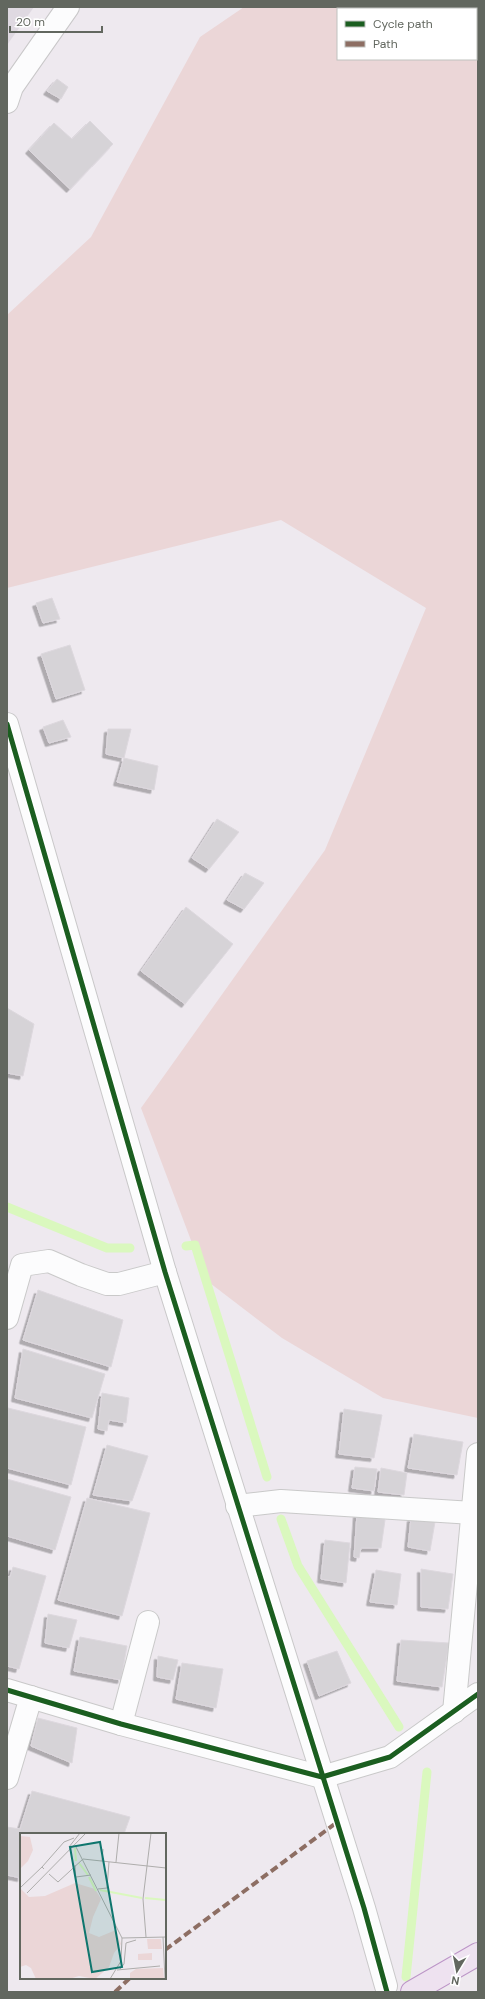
<svg xmlns="http://www.w3.org/2000/svg" width="485" height="1999" viewBox="0 0 485 1999" font-family="'DM Sans',sans-serif">
	<defs>
		<filter id="shadow"><feDropShadow dx="-3.5" dy="3.5" stdDeviation="0" flood-color="#0004"/></filter>
	</defs>
	<rect width="100%" height="100%" fill="#eee9ef"/>
	<path fill="#dfd9e1" d="M7,7H34L7,45Z"/>
	<path fill="#ebd6d7" fill-rule="evenodd" d="M244,7H478V1418L383,1398L282,1338L206,1280L141,1108L325,850L426,608L281,520L7,588V315L91,237L200,37ZM338,9H476V59H338Z"/>
	<g fill="none" stroke-linecap="round" stroke-linejoin="round">
		<g stroke="#daf8be" stroke-width="9">
			<path d="M7,1207L107,1248H130"/>
			<path d="M186,1246L195,1245L267,1477"/>
			<path d="M281,1519L298,1566L399,1727"/>
			<path d="M406,1977L427,1772"/>
		</g>
	</g>
	<g fill="#d6d3d7" stroke="#ddd8de" filter="url(#shadow)">
		<path d="M57,79L68,87L61,99L47,91Z"/>
		<path d="M90,121L113,144L70,189L29,150L54,123L72,139Z"/>
		<path d="M52,598L60,619L43,623L36,603Z"/>
		<path d="M70,645L85,690L56,699L41,654Z"/>
		<path d="M63,720L71,737L49,743L43,727Z"/>
		<path d="M108,729H131L124,758L106,754Z"/>
		<path d="M124,758L158,766L154,790L117,782Z"/>
		<path d="M217,819L239,832L209,869L192,858Z"/>
		<path d="M245,873L264,883L244,909L227,900Z"/>
		<path d="M186,907L233,944L185,1004L141,971Z"/>
		<path d="M7,1008L34,1024L23,1076L7,1073Z"/>
		<path d="M38,1290L123,1320L111,1367L23,1340Z"/>
		<path d="M23,1349L105,1374L92,1418L15,1398Z"/>
		<path d="M102,1393L129,1398L126,1423L109,1420L107,1431L98,1429Z"/>
		<path d="M8,1408L86,1427L71,1485L7,1468Z"/>
		<path d="M344,1409L382,1415L374,1458L339,1454Z"/>
		<path d="M414,1434L463,1442L457,1475L408,1468Z"/>
		<path d="M107,1445L148,1456L132,1501L93,1495Z"/>
		<path d="M355,1467L377,1469L374,1491L352,1488Z"/>
		<path d="M381,1468L407,1473L404,1495L378,1492Z"/>
		<path d="M7,1479L71,1497L55,1550L7,1536Z"/>
		<path d="M87,1498L150,1513L122,1616L58,1600Z"/>
		<path d="M357,1514L385,1520L381,1548H361L359,1558L354,1557Z"/>
		<path d="M411,1518L435,1522L430,1551L408,1547Z"/>
		<path d="M325,1540L350,1543L346,1583L321,1579Z"/>
		<path d="M13,1567L46,1576L19,1669L7,1666V1576L10,1577Z"/>
		<path d="M421,1569L453,1574L448,1609L421,1607Z"/>
		<path d="M376,1570L401,1574L397,1605L370,1602Z"/>
		<path d="M48,1614L77,1620L69,1648L45,1643Z"/>
		<path d="M80,1637L127,1646L121,1680L74,1671Z"/>
		<path d="M401,1640L449,1643L442,1687L397,1681Z"/>
		<path d="M337,1651L351,1683L319,1696L307,1661Z"/>
		<path d="M158,1656L178,1660L173,1680L157,1677Z"/>
		<path d="M182,1663L223,1669L216,1708L176,1699Z"/>
		<path d="M38,1718L77,1728L72,1763L31,1746Z"/>
		<path d="M32,1791L130,1817L124,1834H21V1878L7,1875V1827L20,1829Z"/>
	</g>
	<g fill="none" stroke-linecap="round" stroke-linejoin="round">
		<g stroke="#c9c9c9" stroke-width="24">
			<g id="street">
				<path d="M7,1318L22,1265L49,1261L81,1275L107,1284H119L165,1272"/>
				<path d="M237,1506L281,1501L473,1513"/>
				<path d="M7,1690L121,1724L322,1777L390,1757L478,1694"/>
				<path d="M454,1712L478,1454"/>
				<path d="M121,1724L148,1622"/>
				<path d="M7,1778L31,1697"/>
			</g>
		</g>
		<g stroke="#c9c8c9" stroke-width="24">
			<g id="secondary">
				<path d="M7,102L12,87L68,7"/>
				<path d="M7,724L165,1272L364,1908L386,1986"/>
			</g>
		</g>
		<g stroke="#bc95c7" stroke-width="24">
			<path id="highway" d="M412,1992L478,1954"/>
		</g>
		<use href="#street" stroke="#fcfcfd" stroke-width="22"/>
		<use href="#secondary" stroke="#fcfcfd" stroke-width="22"/>
		<use href="#highway" stroke="#eee2f0" stroke-width="22"/>
		<g stroke="#8d6e63" stroke-width="4" stroke-dasharray="8 4" stroke-linecap="butt">
			<path d="M165,1950L336,1823"/>
			<path d="M115,1992L130,1978"/>
		</g>
		<g stroke="#fff" stroke-width="8">
			<g id="cycleway">
				<path d="M7,724L165,1272L364,1908L387,1992"/>
				<path d="M7,1690L121,1724L322,1777L390,1757L478,1694"/>
			</g>
		</g>
		<use href="#cycleway" stroke="#1b5e20" stroke-width="5"/>
	</g>
	<g transform="translate(20 1833)">
		<rect width="146" height="146" fill="#eee9ef"/>
		<path d="M0,3L10,4L13,17L8,28L0,36ZM55,50L75,56L81,66L73,84L69,100L79,104L96,97L101,111L94,120L89,134L75,146L59,143L49,146H16L11,135L6,132L0,134V55L9,64L25,63ZM127,106H141L142,116H128ZM132,120V127H118V121ZM143,135L144,146H110V140L116,136Z" fill="#ebd6d7"/>
		<path fill="none" stroke="#daf8be" stroke-width="2" d="M55,15L56,28M59,30L68,42M69,44L76,58M80,57L122,65M125,65L146,67"/>
		<path fill="none" stroke="#aeadac" stroke-width="1" d="M49,14L60,0M56,14L102,105L101,128L90,146M82,28L83,16M96,29L99,0M55,32L56,49M24,36L22,34L44,9L54,5M29,41L38,49L63,26L146,35M56,44L71,42M1,54L22,34M78,56L87,55L89,29M7,60L66,0M126,104L123,66L131,0M143,104L145,146M102,105L146,104M100,136L104,131L106,110L116,107M97,137L140,133"/>
		<path fill="#0f766e" fill-opacity="0.15" stroke="#0f766e" stroke-width="2" d="M80,9L102,134L72,139L50,14Z"/>
		<rect width="146" height="146" fill="none" stroke="#62675f" stroke-width="2"/>
	</g>
	<rect width="485" height="1999" fill="none" stroke="#62675f" stroke-width="16"/>
	<rect x="337" y="8" width="140" height="52" fill="#ffffff" stroke="#c0c2bf"/>
	<rect x="345" y="21" width="20" height="6" fill="#1b5e20" stroke="#c0c2bf"/>
	<text x="373" y="28" font-size="12" fill="#62675f">Cycle path</text>
	<rect x="345" y="41" width="20" height="6" fill="#8d6e63" stroke="#c0c2bf"/>
	<text x="373" y="48" font-size="12" fill="#62675f">Path</text>
	<g transform="translate(457 1971) rotate(190)" stroke="#ffffff" stroke-width="3" paint-order="stroke">
	<path d="M0-3L7 15L0 10L-7 15Z" fill="#62675f"/>
	<text y="-6" font-size="11" font-weight="bold" text-anchor="middle" fill="#62675f">N</text>
	</g>
	<path d="M10 26v6h92v-6" fill="none" stroke="#62675f" stroke-width="2"/>
	<text x="16" y="26" font-size="12" fill="#62675f" stroke="#ffffff" stroke-width="3" paint-order="stroke">20 m</text>
</svg>
